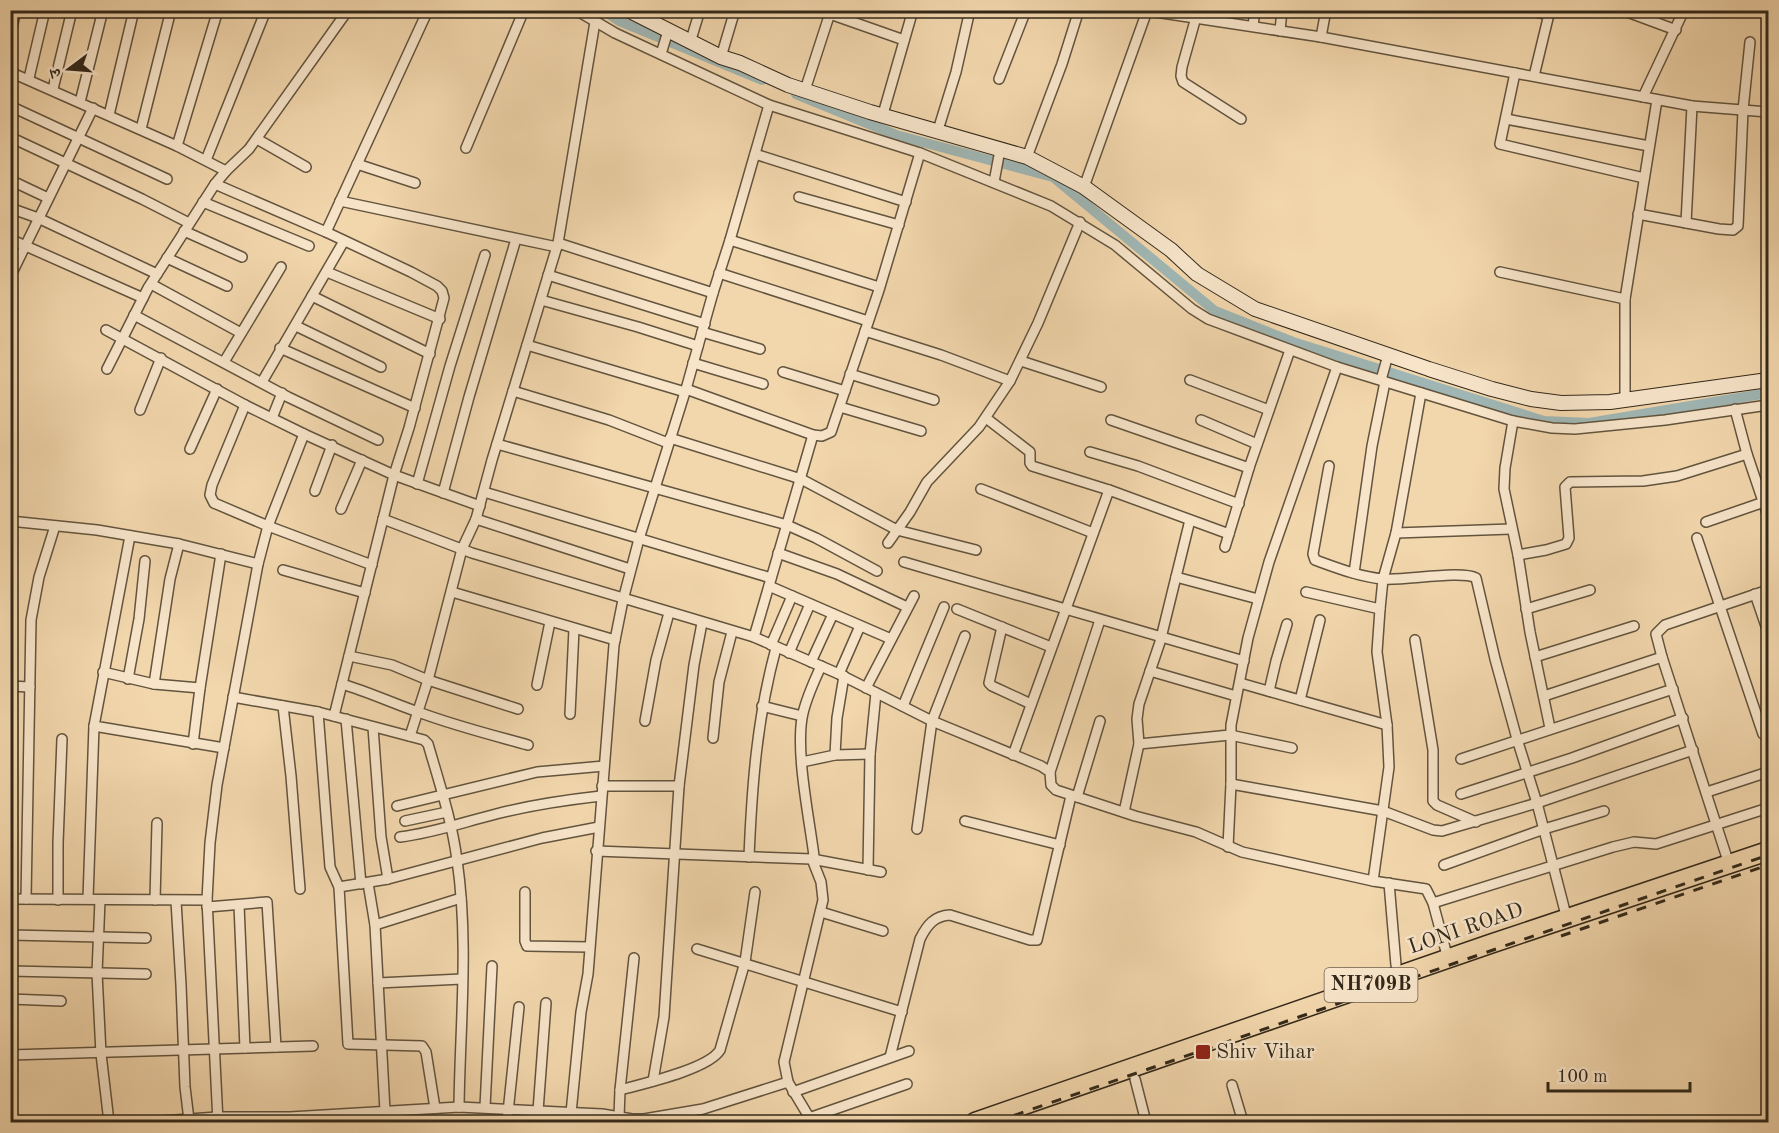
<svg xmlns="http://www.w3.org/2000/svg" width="1779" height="1133" viewBox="0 0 1779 1133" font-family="'Old Standard TT','Noto Serif Devanagari',serif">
	<rect width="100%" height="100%" fill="#f2d6ac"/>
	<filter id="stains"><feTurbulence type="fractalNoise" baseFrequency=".00333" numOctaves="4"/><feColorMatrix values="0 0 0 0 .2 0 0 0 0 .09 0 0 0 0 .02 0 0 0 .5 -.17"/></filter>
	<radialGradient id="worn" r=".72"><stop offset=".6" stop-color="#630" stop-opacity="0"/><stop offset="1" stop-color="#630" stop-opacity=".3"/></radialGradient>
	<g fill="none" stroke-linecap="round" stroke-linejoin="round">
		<g stroke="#9fb6b4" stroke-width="10">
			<path d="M603,10L619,21L762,80"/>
			<path d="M796,94L896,135L1053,177L1215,311L1293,342L1544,421L1589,423L1768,393"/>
		</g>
		<g stroke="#62543e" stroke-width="12">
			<g id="street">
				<path d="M576,10L615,33L769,105L920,153L1051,206L1115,245L1192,309L1208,319L1337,367L1513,421L1552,428L1575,429L1665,420L1768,405"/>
				<path d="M1142,10L1321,37L1692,106L1768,112"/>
				<path d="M1198,10L1182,67L1181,76L1183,82L1241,119"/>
				<path d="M1526,10L1549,15"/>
				<path d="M1622,10L1676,30"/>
				<path d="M830,14L904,40"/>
				<path d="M1253,26L1255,10"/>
				<path d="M1280,31L1282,10"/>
				<path d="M10,37L16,10"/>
				<path d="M1321,37L1326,10"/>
				<path d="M690,43L700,10"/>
				<path d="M661,54L668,31"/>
				<path d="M721,57L735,10"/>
				<path d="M10,72L177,146L226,171"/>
				<path d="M1515,73L1500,144L1644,178"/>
				<path d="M1534,76L1550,10"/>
				<path d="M29,78L45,10"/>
				<path d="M999,79L1026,10"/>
				<path d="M53,89L72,10"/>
				<path d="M805,90L831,10"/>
				<path d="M1643,97L1684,10"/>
				<path d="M80,102L103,10"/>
				<path d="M10,106L167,179"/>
				<path d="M883,114L913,10"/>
				<path d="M109,115L134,10"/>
				<path d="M1506,119L1649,146"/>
				<path d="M141,129L171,10"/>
				<path d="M938,130L956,72L970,10"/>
				<path d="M10,137L142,199L189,223"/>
				<path d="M257,139L306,167"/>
				<path d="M177,146L218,10"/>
				<path d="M466,148L524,10"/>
				<path d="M755,154L906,202"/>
				<path d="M1027,157L1062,64L1079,10"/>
				<path d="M206,160L266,10"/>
				<path d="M357,164L415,183"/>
				<path d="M10,180L48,198"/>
				<path d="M994,182L1000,150"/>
				<path d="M215,184L326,232L411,272L437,286L442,291L444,298L409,428L394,475L334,716"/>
				<path d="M1084,187L1147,11"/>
				<path d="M799,197L899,225"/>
				<path d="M340,201L557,247"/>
				<path d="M203,202L309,246"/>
				<path d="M10,208L38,218L157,274"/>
				<path d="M1638,214L1719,229L1733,230L1738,226L1743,110L1750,42"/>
				<path d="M1686,223L1692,106"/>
				<path d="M184,231L242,257"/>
				<path d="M326,232L428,10"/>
				<path d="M10,239L143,298"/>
				<path d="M730,240L879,287"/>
				<path d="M558,243L713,293"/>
				<path d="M167,258L227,286"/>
				<path d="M327,272L440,319"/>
				<path d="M1500,272L1625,299"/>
				<path d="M719,273L868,321"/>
				<path d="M548,275L705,324"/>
				<path d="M10,277L93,108"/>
				<path d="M151,284L241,333"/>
				<path d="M312,296L430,354"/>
				<path d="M541,300L638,327L698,346"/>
				<path d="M134,315L288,397L378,440"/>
				<path d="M296,326L381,367"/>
				<path d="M106,330L245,405L304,434L394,475L480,506"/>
				<path d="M865,331L941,355L1010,381"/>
				<path d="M702,332L760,349"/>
				<path d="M527,345L685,392"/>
				<path d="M280,348L415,408"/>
				<path d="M1021,361L1101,387"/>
				<path d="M224,362L281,267"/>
				<path d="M693,363L763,384"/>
				<path d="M107,369L148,288L215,184L226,171L249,149L348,10"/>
				<path d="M783,372L845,391"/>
				<path d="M850,374L934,400"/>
				<path d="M1190,380L1269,410"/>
				<path d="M1381,380L1388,355"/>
				<path d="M262,382L344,241"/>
				<path d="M686,389L813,435L822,436L831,432L879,290L920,153"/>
				<path d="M513,391L609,420L668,443"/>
				<path d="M1625,399V299L1657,100"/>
				<path d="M245,405L212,485L210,495L214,503L268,526L372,565"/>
				<path d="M840,407L921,431"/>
				<path d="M1735,409L1747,454L1768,516"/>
				<path d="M140,410L161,358"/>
				<path d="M272,418L282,393"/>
				<path d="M986,418L1030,452V463L1032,466L1109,490L1229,534"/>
				<path d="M1111,420L1249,468"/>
				<path d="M1201,420L1257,444"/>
				<path d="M1513,421L1505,468L1504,489L1518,555L1546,550L1566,544L1569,538L1565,487L1570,482L1643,481L1677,476L1747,454"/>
				<path d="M670,438L801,479L897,530L976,550"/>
				<path d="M497,444L787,525L816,538L877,571"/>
				<path d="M190,449L217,389"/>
				<path d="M1090,452L1138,466L1239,504"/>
				<path d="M1329,466L1313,554L1315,560C1337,568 1360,577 1383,579C1404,581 1461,570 1476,578L1495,659L1517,739L1537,803L1567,919"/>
				<path d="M417,484L450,366L485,255"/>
				<path d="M981,489L1093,533"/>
				<path d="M315,491L332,445"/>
				<path d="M484,492L771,578"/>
				<path d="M443,493L469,397L516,239"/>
				<path d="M341,509L362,460"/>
				<path d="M383,519L472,553L754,637L839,674L932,721L1041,766L1050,772L1051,785L1056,790L1135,816L1196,832L1242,852L1373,881L1426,889L1433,903L1448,959"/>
				<path d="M476,519L630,569"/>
				<path d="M1190,520L1160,642L1139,704L1137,719L1139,744L1230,735L1292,748"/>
				<path d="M10,521L97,530L179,544L258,564"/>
				<path d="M1706,522L1764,502"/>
				<path d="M1396,533L1511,529"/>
				<path d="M130,536L94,726L224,748"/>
				<path d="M1697,538L1763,734L1768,736"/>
				<path d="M888,543L910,512L927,482L979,427L1010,381L1038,323L1080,222"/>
				<path d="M1225,547L1250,465L1290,350"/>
				<path d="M778,553L837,574L907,607"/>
				<path d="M1518,555L1530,632L1550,728"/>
				<path d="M904,562L1244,661"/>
				<path d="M283,570L365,593"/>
				<path d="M1354,573L1372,446L1385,382"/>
				<path d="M1176,577L1258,599"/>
				<path d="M769,586L891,639"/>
				<path d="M452,592L615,640"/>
				<path d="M1306,592L1380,609"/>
				<path d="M1755,594L1768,632"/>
				<path d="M957,609L1051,647"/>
				<path d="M1526,609L1590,590"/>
				<path d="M1002,627L989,683L992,686L1031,704"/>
				<path d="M754,637L813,435"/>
				<path d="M1415,640L1433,750V801L1437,805L1476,822"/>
				<path d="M771,645L792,596"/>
				<path d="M789,653L810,604"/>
				<path d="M349,656L392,665L428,680L518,709"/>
				<path d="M1535,657L1634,626"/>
				<path d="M811,662L833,614"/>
				<path d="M1150,671L1236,696"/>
				<path d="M103,672L154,684L200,688"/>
				<path d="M839,674L860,626"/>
				<path d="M128,679L139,619L145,561"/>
				<path d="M1240,683L1387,725"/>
				<path d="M154,684L170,579L179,544"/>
				<path d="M342,684C369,692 394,704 421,713C456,726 492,735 528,745"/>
				<path d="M537,685L550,622"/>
				<path d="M10,686L30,687"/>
				<path d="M866,688L914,596"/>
				<path d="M1269,691L1276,661L1287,624"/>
				<path d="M1544,696L1662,657"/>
				<path d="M233,697L318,712L424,740L428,744C439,782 452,821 457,860C469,942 460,1025 459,1107"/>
				<path d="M1300,700L1320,620"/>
				<path d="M283,706L291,776L300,889"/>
				<path d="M762,706L802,716"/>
				<path d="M903,706L944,607"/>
				<path d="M318,712L330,867L339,887"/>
				<path d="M570,714L574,629"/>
				<path d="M346,719L361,884"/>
				<path d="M645,721L656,660L669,613"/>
				<path d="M373,727L381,837L388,879"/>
				<path d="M410,736L428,680L462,549L476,519L492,460L558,243L595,22"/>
				<path d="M713,738L719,682L732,632"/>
				<path d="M193,744L200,688L221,554"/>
				<path d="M835,755L837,718L844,676"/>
				<path d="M1013,755L1109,490"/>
				<path d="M1461,759L1673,689"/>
				<path d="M802,762L835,755L870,754"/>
				<path d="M1050,772L1100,620"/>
				<path d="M1231,784L1383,811L1433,830L1442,831L1537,803L1693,750"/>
				<path d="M602,786H679"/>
				<path d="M1707,792L1768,772"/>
				<path d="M1461,794L1572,758L1683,718"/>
				<path d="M1077,797L1100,721"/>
				<path d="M397,806L537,772L604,766"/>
				<path d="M1124,812L1139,744"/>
				<path d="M405,821L447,812"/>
				<path d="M965,821L1060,845"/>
				<path d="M917,829L932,721L965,636"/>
				<path d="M400,837C433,833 464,822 496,814C531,805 565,800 601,796"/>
				<path d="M1228,847L1231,784V725L1248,638L1269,562L1337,367"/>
				<path d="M596,851L812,859L814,856C809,817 796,755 802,718C805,700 814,682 821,666"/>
				<path d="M749,857C752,784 757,718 776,648"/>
				<path d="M812,859L821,882L823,900L784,1062L788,1082L812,1122"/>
				<path d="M812,859L881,872"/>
				<path d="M1729,864L1662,657L1656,634L1665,625L1768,590"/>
				<path d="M1444,865L1544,829L1604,811"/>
				<path d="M868,870L870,754L876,693"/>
				<path d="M1373,881L1389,767L1387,725L1377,652L1380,609L1383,579L1396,533L1421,393"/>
				<path d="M368,883L375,925L385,1111"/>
				<path d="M1389,883L1396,965"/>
				<path d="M525,892V941L527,946L589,947"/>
				<path d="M10,899L207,900"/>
				<path d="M26,899L31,620L39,577L55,526"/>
				<path d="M88,899L94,726"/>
				<path d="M58,900V843L62,739"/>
				<path d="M100,900L97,973L101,1054L109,1122"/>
				<path d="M155,900L157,823"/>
				<path d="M176,901L181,985L185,1087L189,1120"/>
				<path d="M1433,903L1613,847L1634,842L1656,844L1768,808"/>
				<path d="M239,905L245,1048"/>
				<path d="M207,907L267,902L276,1047"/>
				<path d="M821,912L883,931"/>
				<path d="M375,925L461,898"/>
				<path d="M10,935L146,938"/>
				<path d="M697,949L902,1012"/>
				<path d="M10,971L146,974"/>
				<path d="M378,983L462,979"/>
				<path d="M10,999L61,1001"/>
				<path d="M10,1055L313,1046"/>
				<path d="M890,1057L920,939C927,925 934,916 950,915L1030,940H1037L1071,796"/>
				<path d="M1135,1079L1146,1122"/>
				<path d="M653,1081L664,1017L679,786L694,665L702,623"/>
				<path d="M1232,1085L1243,1122"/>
				<path d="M620,1090L634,958"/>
				<path d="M793,1092L909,1051"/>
				<path d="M485,1107L492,966"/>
				<path d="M435,1108L426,1052L422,1046L348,1044L339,887L388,879L542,838L599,827"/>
				<path d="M538,1111L546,1003"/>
				<path d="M571,1113L581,1012L588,974L614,645L623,600L639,539L686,389L713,293L730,240L769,105"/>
				<path d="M619,1117L620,1090C642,1084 709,1069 720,1050L745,962L755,892"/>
				<path d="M809,1118L907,1084"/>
				<path d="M148,1122L217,1117H290L459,1107L602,1114L632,1119H644L703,1109L788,1082"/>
				<path d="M218,1122L207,900L210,843L217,785L258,564L268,526L304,434"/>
				<path d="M507,1122L519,1007"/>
			</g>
		</g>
		<g stroke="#32281a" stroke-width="16">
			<path id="secondary" d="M628,10L721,57L740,63L788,85L870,112L1027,157L1084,187L1171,250L1197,274L1255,309L1429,369L1492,389L1531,399L1561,403L1610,402L1768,380"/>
		</g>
		<g stroke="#32281a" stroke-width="21">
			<path id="highway" d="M975,1122L1490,944L1768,851"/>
		</g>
		<use href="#street" stroke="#f7e4c9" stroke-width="9"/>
		<use href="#secondary" stroke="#f7e4c9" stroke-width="14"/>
		<use href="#highway" stroke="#f2d6ac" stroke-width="18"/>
		<g stroke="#32281a" stroke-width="3" stroke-dasharray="10 10" stroke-linecap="butt">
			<path d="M1561,936L1768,865"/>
			<path d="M995,1122L1768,855"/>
		</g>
	</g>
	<rect fill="#8f2418" stroke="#f7e4c9" stroke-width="2" x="1195" y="1044" width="16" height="16" rx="3"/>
	<g text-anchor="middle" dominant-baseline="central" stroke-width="5" stroke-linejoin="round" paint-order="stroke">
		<rect fill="#f7e4c9" stroke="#6d604e" stroke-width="1.5" x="1324.5" y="968" width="93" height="34" rx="4.5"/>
		<g font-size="20" font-weight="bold" fill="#32281a">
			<text x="1371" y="985">NH709B</text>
		</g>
		<g font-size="21" fill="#32281a" stroke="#f7e4c9">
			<text transform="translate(1466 929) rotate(-19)">LONI ROAD</text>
		</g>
		<g font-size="21" fill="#32281a" stroke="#f7e4c9" text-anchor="start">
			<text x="1216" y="1052">Shiv Vihar</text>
		</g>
	</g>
	<rect width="1779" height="1133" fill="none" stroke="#f2d6ac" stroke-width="36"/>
	<rect x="12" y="12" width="1755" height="1109" fill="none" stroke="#32281a" stroke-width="3"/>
	<rect x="18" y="18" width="1743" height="1097" fill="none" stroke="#32281a" stroke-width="1.5"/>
	<g transform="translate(69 69) rotate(254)" stroke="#f7e4c9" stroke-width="4.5" paint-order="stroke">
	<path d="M0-4.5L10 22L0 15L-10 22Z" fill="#32281a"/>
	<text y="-9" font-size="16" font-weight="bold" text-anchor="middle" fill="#32281a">उ</text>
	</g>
	<path d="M1548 1082v9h142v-9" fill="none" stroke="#32281a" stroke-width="3"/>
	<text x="1557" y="1082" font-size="18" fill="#32281a" stroke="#f7e4c9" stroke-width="4.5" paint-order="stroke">100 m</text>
	<rect width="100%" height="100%" filter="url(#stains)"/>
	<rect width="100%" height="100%" fill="url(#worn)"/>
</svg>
